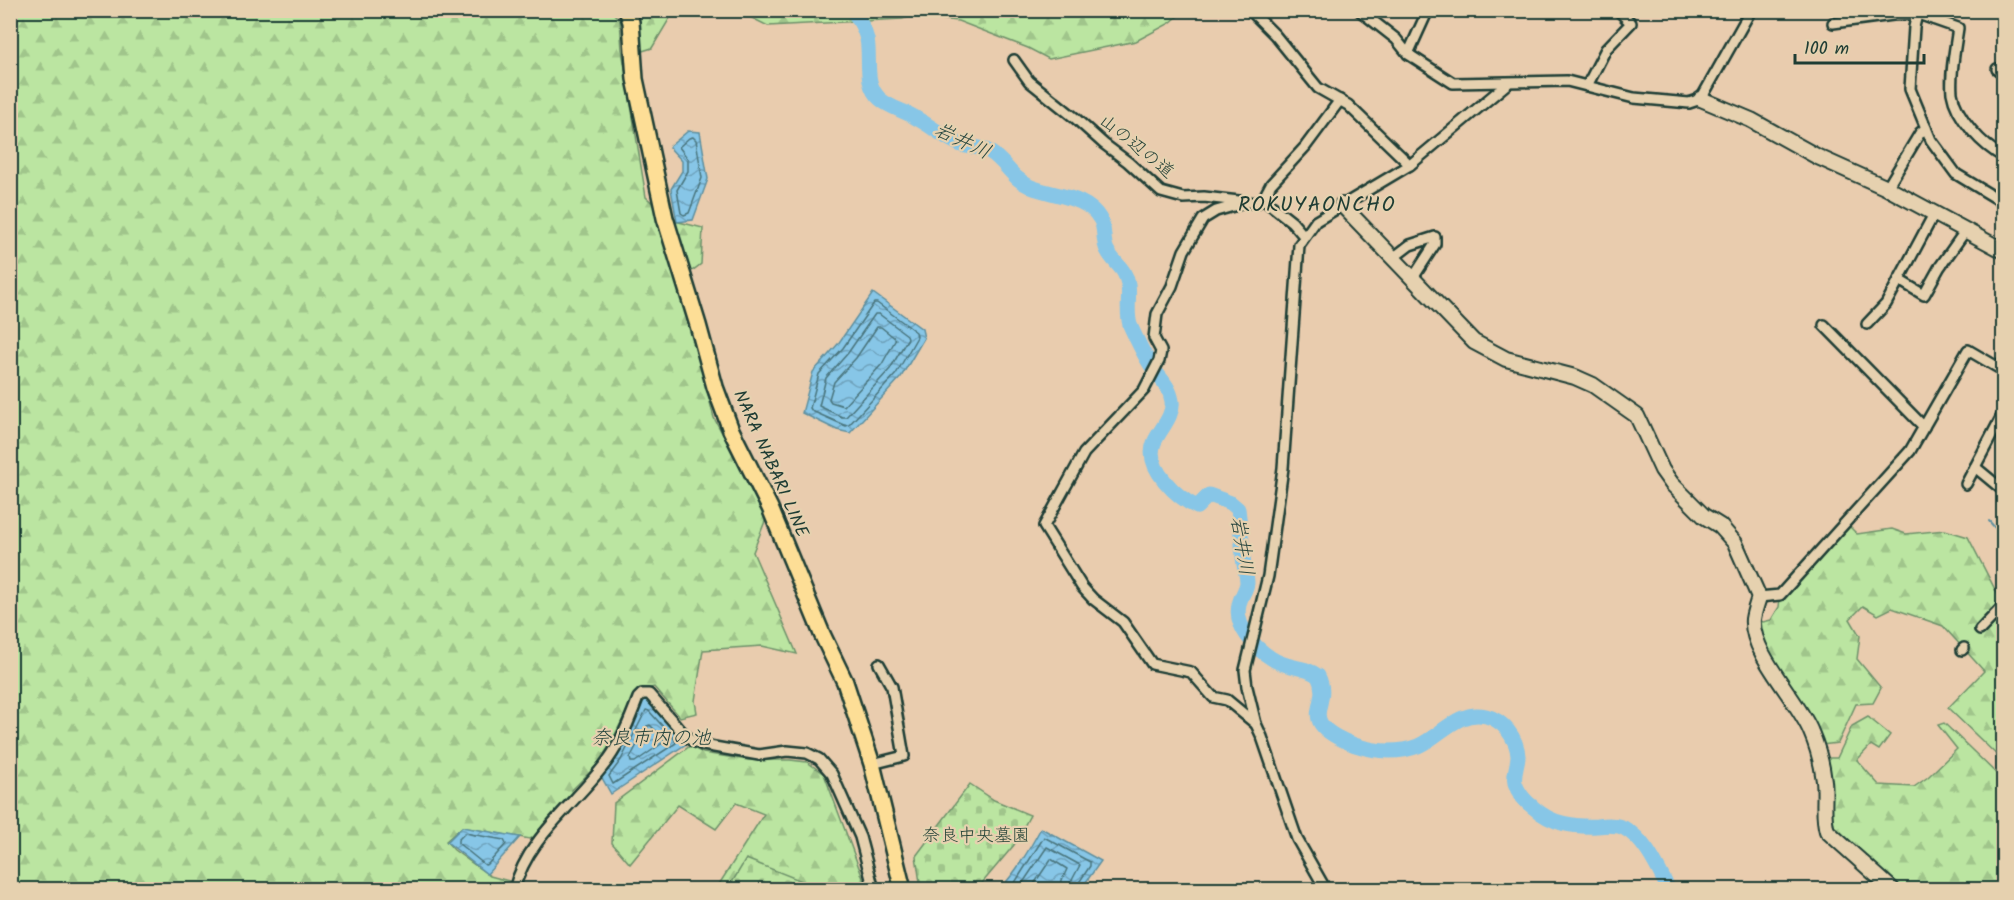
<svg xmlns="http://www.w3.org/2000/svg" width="2014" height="900" viewBox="0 0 2014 900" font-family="Kalam,'Klee One',sans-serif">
	<defs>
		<pattern id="forest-firs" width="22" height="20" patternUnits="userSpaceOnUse" patternTransform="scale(1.5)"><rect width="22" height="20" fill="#bbe5a1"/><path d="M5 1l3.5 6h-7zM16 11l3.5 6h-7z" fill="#a0c58b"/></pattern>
		<pattern id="cemetery-stones" width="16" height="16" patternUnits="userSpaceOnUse" patternTransform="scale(1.5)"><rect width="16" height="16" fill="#bbe5a1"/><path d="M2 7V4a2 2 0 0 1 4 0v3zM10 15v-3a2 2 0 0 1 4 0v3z" fill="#a0c58b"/></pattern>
		<pattern id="water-waves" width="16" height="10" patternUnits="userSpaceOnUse" patternTransform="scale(1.5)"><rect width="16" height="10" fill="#87c6e7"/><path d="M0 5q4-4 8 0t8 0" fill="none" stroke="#6ea2bc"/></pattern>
	</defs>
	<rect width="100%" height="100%" fill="#e9ccae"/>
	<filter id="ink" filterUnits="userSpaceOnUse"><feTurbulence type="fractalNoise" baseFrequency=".0167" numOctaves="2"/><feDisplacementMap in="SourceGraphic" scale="12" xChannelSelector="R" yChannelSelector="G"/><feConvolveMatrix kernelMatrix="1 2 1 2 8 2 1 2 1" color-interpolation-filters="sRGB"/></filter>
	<g filter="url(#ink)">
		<g fill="url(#forest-firs)" stroke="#6d916a" stroke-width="1.5">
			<path d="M1185,10L1170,23L1136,41L1049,59L1028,48L958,21L913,16L902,19L768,26L738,11Z"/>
			<path d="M10,11H611L620,20L622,50L646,197L671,220L703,228L701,264L679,281L714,418L767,516L753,552L797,654L762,646L703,650L695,701L697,713L680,717L654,687L636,692L610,745L596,766L572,790L576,806L562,822L530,839L462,827L446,841L454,850L490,876L509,881L506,889H11Z"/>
			<path d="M634,11H681L671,16L652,48L639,52Z"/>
			<path d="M1848,525L1857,534L1892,529L1906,534L1945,530L1968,537L2003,605V758L2002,760L1948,708L1984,671L1943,626L1892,608L1878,615L1863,606L1850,619L1860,636L1857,659L1881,688L1873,703L1856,704L1838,743L1821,745L1756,632V617L1763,622L1771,620L1779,607L1780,598Z"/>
			<path d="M1868,717L1890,735L1879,750L1871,745L1857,760L1879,785L1914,787L1928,777L1957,749L1938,725L1944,723L2001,778L2003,777V889H1897L1828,827L1826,758H1837L1852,726Z"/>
			<path d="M690,746L703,753L748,760H790L807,762L824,774L867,889H716L764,814L736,803L716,829L678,805L630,864L612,843L614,803Z"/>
		</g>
		<g fill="url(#cemetery-stones)" stroke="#6d916a" stroke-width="1.5">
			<path d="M970,784L994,800L1030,815L1014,845L977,889H921L916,856Z"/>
			<path d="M746,859L822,889H728Z"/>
		</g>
		<g fill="url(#water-waves)" stroke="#5d8f9f" stroke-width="1.5">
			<path d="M688,131L700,132L708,179L693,220L677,222L671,189L682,171V161L669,147Z"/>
			<path d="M873,293L922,329L924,338L901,377L850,433L837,430L802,413L813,372L838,344Z"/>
			<path d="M647,699L686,744L611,794L601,776C619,752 633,728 642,700Z"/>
			<path d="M462,827L520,837L487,874L447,842Z"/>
			<path d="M1041,828L1101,861L1081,889H1000C1017,871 1029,850 1041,828Z"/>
		</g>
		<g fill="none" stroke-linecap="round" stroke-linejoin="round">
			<g stroke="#49747c" stroke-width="1.5">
				<path d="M693,137L696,140L702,178L689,213L684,215L681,213L677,190L688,171V159L679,147L689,138Z"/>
				<path d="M874,303H877L916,332L917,337L896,374L849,425L846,426L812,411L810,408L819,374L843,348Z"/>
				<path d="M875,314H879L907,335L908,338L890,369L846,417H842L819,406L826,378L848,353Z"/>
				<path d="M877,327H881L896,339L882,364L844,406L831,402L829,399L834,382L856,358Z"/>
				<path d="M646,710L649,711L675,740L676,743L613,784L609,776L621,760Z"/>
				<path d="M650,725L664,739V742L635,762H631L630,758L647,726Z"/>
				<path d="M465,833L504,840L506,844L488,864L485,865L458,843V840Z"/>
				<path d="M1008,890L1016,881L1044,837L1090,862V866L1078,884L1077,890"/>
				<path d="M1018,890L1047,847L1080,865L1071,882L1069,890"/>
				<path d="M1030,890L1051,859L1067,869L1062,880L1060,890"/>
			</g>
			<path stroke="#5d8f9f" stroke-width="2" d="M1989,521L2004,538"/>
			<path stroke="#87c6e7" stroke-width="15" d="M852,10C859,19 864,27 867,39C871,59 863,84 880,99C890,108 905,111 916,118C931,126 944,137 959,144C969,148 981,146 990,152C1006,162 1011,178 1031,187C1054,196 1087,196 1100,219C1106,229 1102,240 1107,250C1114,264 1125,267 1128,284C1130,298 1126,311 1130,325C1137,340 1144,356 1154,370C1162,380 1170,388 1172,401C1174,417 1159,430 1154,443C1144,468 1178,498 1197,507L1209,495L1231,503L1238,509C1240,525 1242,540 1243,555C1243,565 1247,574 1247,583C1246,591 1240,597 1239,605C1234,626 1255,648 1271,658C1286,669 1304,665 1318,676C1329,697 1312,710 1321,724C1328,734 1344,741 1355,745C1376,752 1397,754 1418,746C1440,737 1458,709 1486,716C1503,720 1517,738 1518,756C1518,765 1513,774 1515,783C1518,793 1526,802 1534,808C1552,824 1573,827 1597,826C1606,825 1616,824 1624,828C1646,840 1658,869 1669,890"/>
			<g stroke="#1f3d34" stroke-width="14">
				<g id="street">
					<path d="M1250,10L1275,35L1318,88L1348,105L1410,165"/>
					<path d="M1359,10L1396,39L1408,54L1453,83L1567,81L1634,98L1689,103L1701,99L1751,10"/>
					<path d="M1918,10L1914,27L1910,89L1931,140L1956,174L2004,203"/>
					<path d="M1833,23L1893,15L1918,14L1958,28C1955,49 1950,73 1952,93C1956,118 1983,146 2004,157"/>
					<path d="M1408,54L1428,10"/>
					<path d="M1014,60L1029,81L1075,118L1104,144L1128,162L1161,192L1183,198L1204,197L1256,203L1263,199L1271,184L1305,147L1340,100"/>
					<path d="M1997,69L2004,74"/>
					<path d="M1587,86L1606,49L1631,23L1618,10"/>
					<path d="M1887,188L1920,133L1926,128"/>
					<path d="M1263,199L1292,222L1304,236"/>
					<path d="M1244,203L1216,211L1203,219L1184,251L1172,286L1157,314L1154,338L1161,351L1159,361L1144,390L1084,453L1044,526L1082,587L1093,599L1123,622L1152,664L1191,672L1213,697L1227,700L1256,724"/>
					<path d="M1393,258L1410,245L1435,237V244L1413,278"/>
					<path d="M1899,280L1924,295L1939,268L1966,230"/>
					<path d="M1867,324L1886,304L1935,212"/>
					<path d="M1824,325L1924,427"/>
					<path d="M1975,467L2004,491"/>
					<path d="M1966,484L2004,412"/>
					<path d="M1759,597L1780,595L1910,451L1968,350L2004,371"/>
					<path d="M1980,630L2004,605"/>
					<path d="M1962,650L1964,648"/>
					<path d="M872,764L904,756L892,687L879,664"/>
					<path d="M514,890C527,837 577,803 608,760C621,742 630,719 638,698L642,694H649L684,734L691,740L703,745L759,755L787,751L807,753L819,759L832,774L860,837L874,890"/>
					<path d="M1326,890L1297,839L1262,737L1256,724L1247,687L1245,670L1268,576L1283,468L1299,245L1316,221L1410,165L1508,83"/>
				</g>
			</g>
			<g stroke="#1f3d34" stroke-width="18">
				<g id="secondary">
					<path d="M1701,99L1751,120L1818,157L1887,188L2004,251"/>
					<path d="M1342,205L1474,342L1506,359L1575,377L1593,385L1637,416L1662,470L1672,484L1704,516L1720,526L1735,543L1759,597C1757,604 1754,612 1753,619C1750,653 1799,701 1811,732C1818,748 1822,764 1824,781C1826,797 1822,815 1827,831L1893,890"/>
				</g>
			</g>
			<g stroke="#1f3d34" stroke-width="20">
				<path id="primary" d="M627,10L631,22L635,79L665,218L698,325L715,387L731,430L770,508L822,634L845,682L872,764L903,890"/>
			</g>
			<use href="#street" stroke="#e6d1af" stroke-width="9"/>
			<use href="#secondary" stroke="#e6d1af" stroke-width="14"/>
			<use href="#primary" stroke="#fdde96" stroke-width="15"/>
		</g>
	</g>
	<g text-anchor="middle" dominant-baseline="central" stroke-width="4.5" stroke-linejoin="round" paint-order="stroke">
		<g font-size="18" fill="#1f3d34" stroke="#e6d1af">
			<text transform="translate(1136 147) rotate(39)">山の辺の道</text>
			<text transform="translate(770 464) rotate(66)">NARA NABARI LINE</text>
		</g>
		<g font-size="18" fill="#274539" stroke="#e6d1af">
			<text x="976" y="836">奈良中央墓園</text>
		</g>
		<g font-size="20" font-style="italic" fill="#24443d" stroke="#e6d1af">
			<text transform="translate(962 142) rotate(25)">岩井川</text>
			<text transform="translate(1241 546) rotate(81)">岩井川</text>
			<text x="651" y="739">奈良市内の池</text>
		</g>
		<g font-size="21" letter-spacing="1.5" fill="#1f3d34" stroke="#e6d1af">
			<text x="1317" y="205">ROKUYAONCHO</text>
		</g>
	</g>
	<rect width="2014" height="900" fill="none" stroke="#e6d1af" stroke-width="36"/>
	<rect x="18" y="18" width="1978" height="864" fill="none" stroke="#1f3d34" stroke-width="2" filter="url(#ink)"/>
	<path d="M1795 54v9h129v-9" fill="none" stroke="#1f3d34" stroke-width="3"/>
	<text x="1804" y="54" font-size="18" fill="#1f3d34" stroke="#e6d1af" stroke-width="4.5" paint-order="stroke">100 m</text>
</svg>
